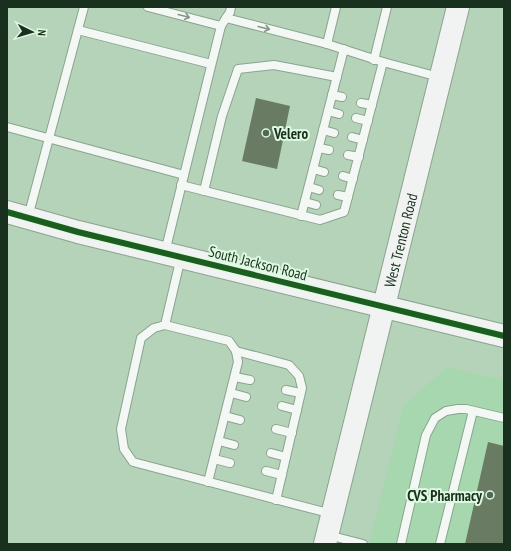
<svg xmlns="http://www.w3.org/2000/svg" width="511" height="551" viewBox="0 0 511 551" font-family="'PT Sans Narrow',sans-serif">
	<rect width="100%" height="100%" fill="#b5d3b9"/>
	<path fill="#a7d7af" d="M447,367L504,380V544H369L403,406Z"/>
	<g fill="#697b62">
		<path d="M256,98L290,106L277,169L242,161Z"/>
		<path d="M488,442L504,446V544H465Z"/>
	</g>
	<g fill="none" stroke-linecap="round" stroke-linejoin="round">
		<g stroke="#8ba38f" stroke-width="10">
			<g id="service">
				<path d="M148,7L221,26"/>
				<path d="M226,18L327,44L383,62"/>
				<path d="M78,30L211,64"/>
				<path d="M327,44L336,7"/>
				<path d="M374,60L387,7"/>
				<path d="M332,95L342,97"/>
				<path d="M361,103L372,105"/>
				<path d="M328,111L339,114"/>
				<path d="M356,118L368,121"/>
				<path d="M7,127L184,175"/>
				<path d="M323,130L334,133"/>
				<path d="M352,137L363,140"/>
				<path d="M319,148L329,150"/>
				<path d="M348,155L359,157"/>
				<path d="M313,169L324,172"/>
				<path d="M343,176L353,179"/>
				<path d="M181,185L320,220L344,212L383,62L439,77"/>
				<path d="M309,187L319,190"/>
				<path d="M204,191L222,116L238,69L274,65L337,77"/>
				<path d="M338,195L348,197"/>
				<path d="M305,202L316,205"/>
				<path d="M301,216L344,49"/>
				<path d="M28,217L84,7"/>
				<path d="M165,252L221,26L230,12L231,7"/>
				<path d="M181,257L165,325L154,328L141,338L121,429L124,449L133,462L332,514"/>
				<path d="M165,325L229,341L236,351L238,362L208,482"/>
				<path d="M236,351L289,365L299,376L302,388L276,500"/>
				<path d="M235,377L250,380"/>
				<path d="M286,390L300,393"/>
				<path d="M231,393L246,397"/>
				<path d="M282,406L297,410"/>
				<path d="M225,416L240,420"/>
				<path d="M276,429L292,433"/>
				<path d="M219,441L234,445"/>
				<path d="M271,453L286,457"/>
				<path d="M214,459L230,463"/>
				<path d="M266,471L282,475"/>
				<path d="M328,535L363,544"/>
				<path d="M401,544L426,435L435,418L446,411L458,409H466L504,418"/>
				<path d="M440,544L473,411"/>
			</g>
		</g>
		<g stroke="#8ba38f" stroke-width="24">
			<g id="secondary">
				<path d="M7,212L78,232L504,336"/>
				<path id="s1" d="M325,544L458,7"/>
			</g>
		</g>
		<use href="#service" stroke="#f4f8f4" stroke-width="8"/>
		<use href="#secondary" stroke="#f0f3f1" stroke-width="22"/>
		<g stroke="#ddf9e1" stroke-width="8">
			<path id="cycleway" d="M7,212L78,232L504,336"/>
		</g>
		<use href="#cycleway" stroke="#1b5e20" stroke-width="6"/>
	</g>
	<defs><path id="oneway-shaft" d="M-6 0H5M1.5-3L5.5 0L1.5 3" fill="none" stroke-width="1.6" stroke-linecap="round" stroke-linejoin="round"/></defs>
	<g stroke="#879489">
		<use href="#oneway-shaft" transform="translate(184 16) rotate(15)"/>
		<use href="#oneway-shaft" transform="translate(264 28) rotate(14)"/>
	</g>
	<g fill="#506954" stroke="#ddf9e1" stroke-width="1.5">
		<circle cx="266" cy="133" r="4"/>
		<circle cx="490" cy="495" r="4"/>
	</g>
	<g text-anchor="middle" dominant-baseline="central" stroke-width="4" stroke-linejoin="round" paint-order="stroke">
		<g font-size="15" font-weight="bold" fill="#1a301e" stroke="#ddf9e1" text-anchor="start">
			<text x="274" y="133">Velero</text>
			<text x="482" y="495" text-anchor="end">CVS Pharmacy</text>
		</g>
		<g font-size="15" fill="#1a301e" stroke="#ddf9e1">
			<text stroke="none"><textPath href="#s1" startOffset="313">West Trenton Road</textPath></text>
			<text transform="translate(258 263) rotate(14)">South Jackson Road</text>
		</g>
	</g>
	<rect width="511" height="551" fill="none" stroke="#1a301e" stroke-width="16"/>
	<g transform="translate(32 32) rotate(95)" stroke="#ddf9e1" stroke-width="3" paint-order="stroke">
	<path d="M0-3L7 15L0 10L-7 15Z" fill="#1a301e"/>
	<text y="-6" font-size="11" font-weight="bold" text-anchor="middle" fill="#1a301e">N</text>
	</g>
</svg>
